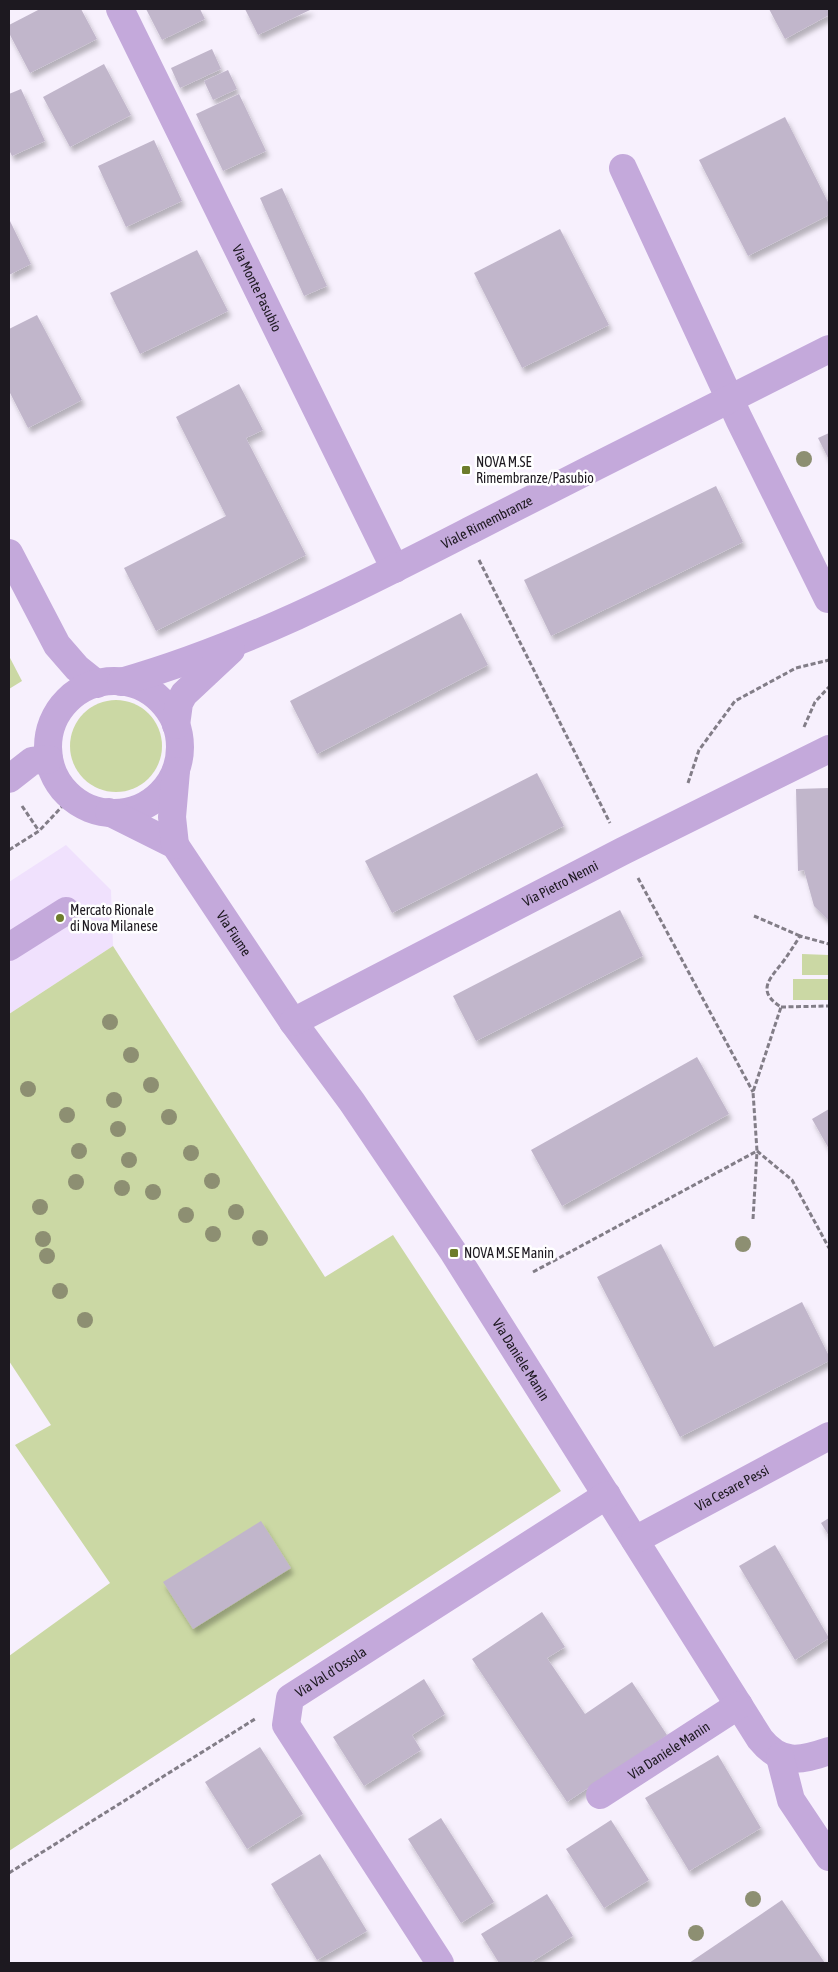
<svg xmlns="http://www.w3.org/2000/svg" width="838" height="1972" viewBox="0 0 838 1972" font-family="'Asap Condensed',sans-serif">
	<defs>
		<filter id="shadow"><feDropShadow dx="3" dy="5.5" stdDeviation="2.5" flood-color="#0004"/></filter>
	</defs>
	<rect width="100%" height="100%" fill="#f7f0fd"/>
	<path fill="#f0e1fd" d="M66,845L111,890L113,946L9,1014V882Z"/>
	<g fill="#cbd8a4">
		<path d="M9,656L22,681L9,689Z"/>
		<circle cx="116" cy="746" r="46"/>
		<path d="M113,946L325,1277L393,1235L561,1491L9,1851V1656L110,1583L15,1445L51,1425L9,1361V1014Z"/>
		<path d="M802,954L829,955V975H802Z"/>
		<rect x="793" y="979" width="36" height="21"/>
	</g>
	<g fill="#c1b6cb" filter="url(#shadow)">
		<path d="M40,9H81L97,39L30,73L9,33V25Z"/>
		<path d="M146,9H200L205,19L162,40Z"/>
		<path d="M245,9H312L258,35Z"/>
		<path d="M769,9H829V15L785,39Z"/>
		<path d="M212,49L221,69L180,88L171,68Z"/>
		<path d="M104,64L131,115L70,147L43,97Z"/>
		<path d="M228,70L237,89L213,100L204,81Z"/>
		<path d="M21,89L45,141L12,156L9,150V94Z"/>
		<path d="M239,94L266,151L223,171L196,114Z"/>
		<path d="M785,117L829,204V215L748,256L699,160Z"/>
		<path d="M154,140L182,201L126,227L98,166Z"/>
		<path d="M282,188L327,286L304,296L260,198Z"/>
		<path d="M9,219L31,264L9,275Z"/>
		<path d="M560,229L609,325L522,368L474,273Z"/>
		<path d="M197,250L228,311L140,354L110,293Z"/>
		<path d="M37,315L82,400L28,428L9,391V329Z"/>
		<path d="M239,384L263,430L246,438L306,555L156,631L124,568L226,516L176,417Z"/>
		<path d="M829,433V460L818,438Z"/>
		<path d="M716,486L743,542L551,636L524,580Z"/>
		<path d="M461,613L488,665L317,754L290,701Z"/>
		<path d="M537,773L564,826L392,913L365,861Z"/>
		<path d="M829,788V921L814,906L804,870L798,871L796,789Z"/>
		<path d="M620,910L643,956L476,1041L453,996Z"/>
		<path d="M697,1057L729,1114L562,1206L531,1150Z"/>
		<path d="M829,1109V1149L812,1119Z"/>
		<path d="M661,1244L714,1347L802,1302L829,1356V1361L680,1437L597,1277Z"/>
		<path d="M829,1518V1536L821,1523Z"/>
		<path d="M261,1521L291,1568L193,1629L163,1582Z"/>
		<path d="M775,1545L829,1638L795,1660L739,1566Z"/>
		<path d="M542,1612L565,1647L547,1658L585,1714L632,1682L667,1735L567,1802L472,1659Z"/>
		<path d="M424,1679L445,1714L412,1735L421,1750L364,1786L333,1737Z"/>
		<path d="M260,1747L303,1814L247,1849L205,1782Z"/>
		<path d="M718,1755L761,1828L689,1871L645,1798Z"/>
		<path d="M441,1818L494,1902L461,1923L408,1839Z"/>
		<path d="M611,1820L649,1880L604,1908L566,1849Z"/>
		<path d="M320,1854L367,1931L317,1960L271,1884Z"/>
		<path d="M547,1894L573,1936L530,1963H499L481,1934Z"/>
		<path d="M782,1900L825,1963H689Z"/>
	</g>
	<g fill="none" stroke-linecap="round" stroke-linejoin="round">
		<g stroke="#827d87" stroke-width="3" stroke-dasharray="5 2.5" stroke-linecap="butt">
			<path d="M479,560L610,823"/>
			<path d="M804,727L815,702L829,687"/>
			<path d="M688,783L699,750L735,701L796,668L829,660"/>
			<path d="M22,806L39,831"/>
			<path d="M9,850L39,831L71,797"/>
			<path d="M638,878L753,1092"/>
			<path d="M754,916L800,936"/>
			<path d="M781,1007L829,1006"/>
			<path d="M757,1151L792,1180L829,1248"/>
			<path d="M753,1219L757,1152"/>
			<path d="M533,1272L757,1151L753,1092L781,1007C754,990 772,977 785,959C790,952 795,944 800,936L829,944"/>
			<path d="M9,1873L255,1719"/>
		</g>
		<g stroke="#c4a9db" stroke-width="28">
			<path id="s1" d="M120,9L395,569"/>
			<path d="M623,168L739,419L828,599"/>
			<path d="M9,553L57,645L77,668L97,684"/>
			<circle cx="114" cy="747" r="66"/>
			<path id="s2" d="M121,682C244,647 358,588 471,530C590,469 709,409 829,349"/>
			<path d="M176,725L179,703L184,694L231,650"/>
			<path d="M9,779L32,761L49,759"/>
			<path id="s3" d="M109,812L175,845L293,1022L352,1102L454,1253L760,1739C781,1765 800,1761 829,1751"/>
			<path d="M175,845L172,817L176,771"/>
			<path d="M9,947L66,911"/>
			<path id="s4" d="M293,1022L623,851L829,749"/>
			<path id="s5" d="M635,1540L829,1436"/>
			<path d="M780,1757L791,1800L829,1857"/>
			<path id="s6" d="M600,1795L739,1705"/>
			<path id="s7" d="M440,1963L286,1725L290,1698L607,1495"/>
		</g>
	</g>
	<g fill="#8d8f72">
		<circle cx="804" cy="459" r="8"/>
		<circle cx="110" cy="1022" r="8"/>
		<circle cx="131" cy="1055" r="8"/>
		<circle cx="151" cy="1085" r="8"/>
		<circle cx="28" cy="1089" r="8"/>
		<circle cx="114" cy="1100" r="8"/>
		<circle cx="67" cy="1115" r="8"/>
		<circle cx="169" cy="1117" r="8"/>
		<circle cx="118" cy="1129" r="8"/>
		<circle cx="79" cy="1151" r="8"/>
		<circle cx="191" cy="1153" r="8"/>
		<circle cx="129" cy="1160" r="8"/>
		<circle cx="212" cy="1181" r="8"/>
		<circle cx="76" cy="1182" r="8"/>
		<circle cx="122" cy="1188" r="8"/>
		<circle cx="153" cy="1192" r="8"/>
		<circle cx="40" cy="1207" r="8"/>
		<circle cx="236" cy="1212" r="8"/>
		<circle cx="186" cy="1215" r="8"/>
		<circle cx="213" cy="1234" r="8"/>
		<circle cx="260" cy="1238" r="8"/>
		<circle cx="43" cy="1239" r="8"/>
		<circle cx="743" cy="1244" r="8"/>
		<circle cx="47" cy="1256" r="8"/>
		<circle cx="60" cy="1291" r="8"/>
		<circle cx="85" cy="1320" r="8"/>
		<circle cx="753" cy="1899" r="8"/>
		<circle cx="696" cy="1933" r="8"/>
	</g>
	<g fill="#6d7d2b" stroke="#fff" stroke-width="2">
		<rect x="461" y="465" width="10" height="10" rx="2.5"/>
		<circle cx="60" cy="918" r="5"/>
		<rect x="449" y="1248" width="10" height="10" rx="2.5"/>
	</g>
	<g text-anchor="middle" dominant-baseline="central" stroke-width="5" stroke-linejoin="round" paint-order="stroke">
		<g font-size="14" fill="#1d1920" stroke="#fff">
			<text stroke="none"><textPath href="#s1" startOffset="311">Via Monte Pasubio</textPath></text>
			<text stroke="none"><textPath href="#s2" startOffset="400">Viale Rimembranze</textPath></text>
			<text stroke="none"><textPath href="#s4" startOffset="301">Via Pietro Nenni</textPath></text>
			<text stroke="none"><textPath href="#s3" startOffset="180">Via Fiume</textPath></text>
			<text stroke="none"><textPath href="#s3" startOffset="694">Via Daniele Manin</textPath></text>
			<text stroke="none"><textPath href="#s5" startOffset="110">Via Cesare Pessi</textPath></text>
			<text stroke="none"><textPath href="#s7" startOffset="359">Via Val d'Ossola</textPath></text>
			<text stroke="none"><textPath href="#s6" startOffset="82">Via Daniele Manin</textPath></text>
		</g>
		<g font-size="14" fill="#1d1920" stroke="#fff" text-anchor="start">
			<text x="476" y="462">NOVA M.SE<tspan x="476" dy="16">Rimembranze/Pasubio</tspan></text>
			<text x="70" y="910">Mercato Rionale<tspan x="70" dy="16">di Nova Milanese</tspan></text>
			<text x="464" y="1253">NOVA M.SE Manin</text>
		</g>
	</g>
	<rect width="838" height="1972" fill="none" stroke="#1d1920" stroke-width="20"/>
</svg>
